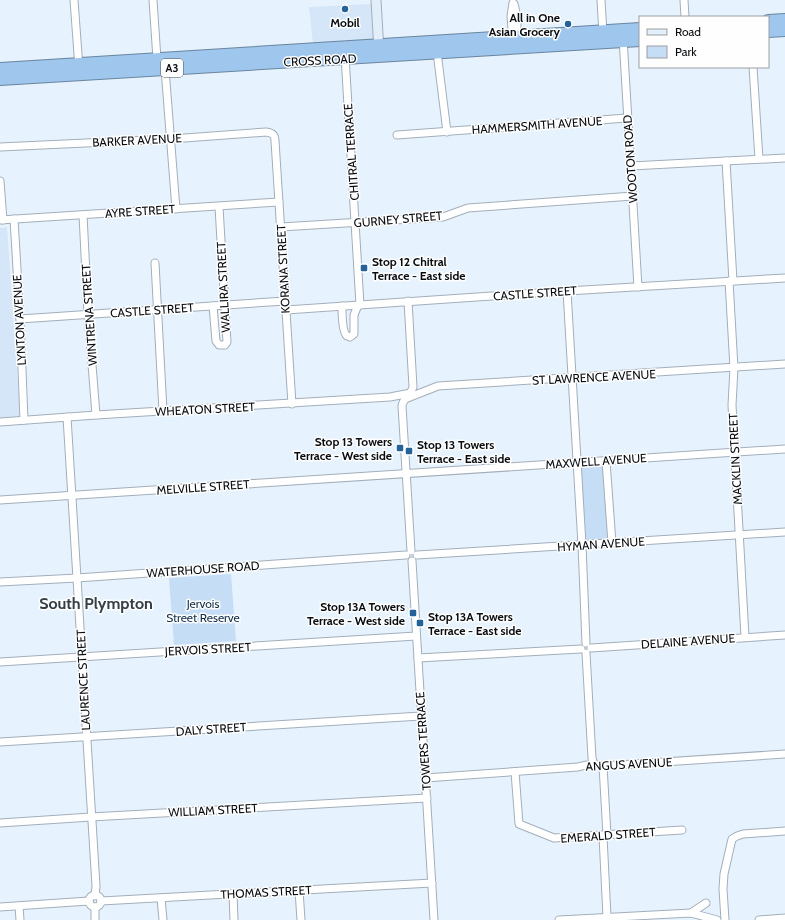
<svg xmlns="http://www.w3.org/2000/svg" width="785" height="920" viewBox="0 0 785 920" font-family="Cabin,sans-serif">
	<rect width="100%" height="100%" fill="#e6f3ff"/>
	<g fill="#d4e6f8">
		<path d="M372,4L373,36L372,40L368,42L313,44L309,7Z"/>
		<path d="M7,227L20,416L0,418V228Z"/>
	</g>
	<g fill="#c5ddf5">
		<path d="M605,461L611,544L582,545L577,463Z"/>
		<path d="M231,574L236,641L174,645L169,578Z"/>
	</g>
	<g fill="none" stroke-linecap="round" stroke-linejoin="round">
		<g stroke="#a3aeba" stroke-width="9">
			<g id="street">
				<path d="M74,0L79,68"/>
				<path d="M153,0L157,59"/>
				<path d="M601,0L603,34"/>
				<path d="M684,0L685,17"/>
				<path d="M513,3L511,16L512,30L515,40"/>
				<path d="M514,4C517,15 519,26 515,37"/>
				<path d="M623,38L638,287"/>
				<path d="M437,52L447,132"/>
				<path d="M345,56L360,305"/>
				<path d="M753,67L759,159"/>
				<path d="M165,69L176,209"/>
				<path d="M397,135L627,118"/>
				<path d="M0,147L171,139L266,132C273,133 275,135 275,141L292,404"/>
				<path d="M726,161L733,281"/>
				<path d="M631,166L785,158"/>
				<path d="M0,181L3,220"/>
				<path d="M83,215L88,314L96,415"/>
				<path d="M14,219L20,319L24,420"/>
				<path d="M0,220L279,202"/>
				<path d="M281,227L443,217L468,208L633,196"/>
				<path d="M155,263L163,411"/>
				<path d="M729,281L734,368L732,405L745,637"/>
				<path d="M567,291L582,545L586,643"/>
				<path d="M408,301L413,387C411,395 403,398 402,406L411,551"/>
				<path d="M213,306L216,341L219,345H225L227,342L219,207"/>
				<path d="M342,306C342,312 342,332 347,336C348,336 349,336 350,337L354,334V315L358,305"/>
				<path d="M286,310L567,291L785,278"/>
				<path d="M20,319L285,301"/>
				<path d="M405,399L438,386L785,364"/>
				<path d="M67,417L96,886L95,896"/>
				<path d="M0,422L96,415L390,397L411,393"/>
				<path d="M606,461L612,543"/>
				<path d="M0,500L785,449"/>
				<path d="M417,555L785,532"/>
				<path d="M412,561L434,920"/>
				<path d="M0,582L77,578L406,555"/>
				<path d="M591,648L785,635"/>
				<path d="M586,653L592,758L594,764"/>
				<path d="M418,658L581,649"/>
				<path d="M0,662L416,636"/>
				<path d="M0,742L421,716"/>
				<path d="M603,766L607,835"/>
				<path d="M515,772L519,824L554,838L682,830"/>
				<path d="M425,778L578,767C587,764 594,763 603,766L785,754"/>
				<path d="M0,823L91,817L427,798"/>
				<path d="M603,836L607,917"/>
				<path d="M299,890L301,920"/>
				<path d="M233,894L234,920"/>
				<circle cx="95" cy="901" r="6"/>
				<path d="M161,898L163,920"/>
				<path d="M101,901L432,883"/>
				<path d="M19,906L20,920"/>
				<path d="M0,907L89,901"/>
				<path d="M95,907V920"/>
				<path d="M691,913L706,903"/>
				<path d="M559,920L691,913L717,920"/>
				<path d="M725,920L723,889L724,874L732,839L737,836L743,834L785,831"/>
				<path d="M759,920L785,918"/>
			</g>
		</g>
		<g stroke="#a3aeba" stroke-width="11">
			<path id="secondary" d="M376,0L379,51"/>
		</g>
		<g stroke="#6a859f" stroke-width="14">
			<g id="highway">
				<path d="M768,21L785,20"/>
				<path d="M768,31L785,30"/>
				<path d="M0,69L640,29"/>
				<path d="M0,79L640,40"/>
			</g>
		</g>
		<use href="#street" stroke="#fff" stroke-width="7"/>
		<use href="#secondary" stroke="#e2eef9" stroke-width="9"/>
		<use href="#highway" stroke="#9fc6ec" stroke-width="12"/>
	</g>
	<g fill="#236399" stroke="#fefefe" stroke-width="1.5">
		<circle cx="345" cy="9" r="4"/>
		<circle cx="568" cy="24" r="4"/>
		<rect x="360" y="264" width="8" height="8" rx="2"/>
		<rect x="396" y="444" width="8" height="8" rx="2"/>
		<rect x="405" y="447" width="8" height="8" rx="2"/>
		<rect x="409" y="609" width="8" height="8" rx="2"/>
		<rect x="416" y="619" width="8" height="8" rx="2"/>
	</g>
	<g text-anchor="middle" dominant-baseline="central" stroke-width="3" stroke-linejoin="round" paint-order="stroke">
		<rect fill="#fefefe" stroke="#525558" stroke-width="1" x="161" y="59" width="22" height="18" rx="3"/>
		<g font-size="11" font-weight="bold" fill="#090d11">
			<text x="172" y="68">A3</text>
		</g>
		<g font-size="12" font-weight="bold" fill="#090d11" stroke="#fefefe" text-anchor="end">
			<text x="560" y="17">All in One<tspan x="560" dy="14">Asian Grocery</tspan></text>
			<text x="345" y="22" text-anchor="middle">Mobil</text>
			<text x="372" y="261" text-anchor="start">Stop 12 Chitral<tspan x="372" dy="14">Terrace - East side</tspan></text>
			<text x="392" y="441">Stop 13 Towers<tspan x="392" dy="14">Terrace - West side</tspan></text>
			<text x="417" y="444" text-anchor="start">Stop 13 Towers<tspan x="417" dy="14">Terrace - East side</tspan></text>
			<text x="405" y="606">Stop 13A Towers<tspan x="405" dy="14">Terrace - West side</tspan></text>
			<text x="428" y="616" text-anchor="start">Stop 13A Towers<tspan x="428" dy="14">Terrace - East side</tspan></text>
		</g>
		<g font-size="12" fill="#090d11" stroke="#fefefe">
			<text transform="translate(320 60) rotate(-3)">CROSS ROAD</text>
			<text transform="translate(537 125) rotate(-4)">HAMMERSMITH AVENUE</text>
			<text transform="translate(137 140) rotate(-3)">BARKER AVENUE</text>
			<text transform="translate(351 152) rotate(-94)">CHITRAL TERRACE</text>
			<text transform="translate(630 159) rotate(-94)">WOOTON ROAD</text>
			<text transform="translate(140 211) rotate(-4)">AYRE STREET</text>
			<text transform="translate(398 219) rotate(-5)">GURNEY STREET</text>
			<text transform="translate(283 269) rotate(-93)">KORANA STREET</text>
			<text transform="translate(223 287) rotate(-93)">WALLIRA STREET</text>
			<text transform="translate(535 293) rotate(-4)">CASTLE STREET</text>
			<text transform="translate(152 310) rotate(-4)">CASTLE STREET</text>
			<text transform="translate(89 315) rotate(-94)">WINTRENA STREET</text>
			<text transform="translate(19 320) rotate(-93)">LYNTON AVENUE</text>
			<text transform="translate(594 377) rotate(-3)">ST LAWRENCE AVENUE</text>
			<text transform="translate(205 409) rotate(-3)">WHEATON STREET</text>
			<text transform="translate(735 459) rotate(-93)">MACKLIN STREET</text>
			<text transform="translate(596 461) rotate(-4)">MAXWELL AVENUE</text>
			<text transform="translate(203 487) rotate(-4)">MELVILLE STREET</text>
			<text transform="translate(601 544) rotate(-4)">HYMAN AVENUE</text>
			<text transform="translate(203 569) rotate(-4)">WATERHOUSE ROAD</text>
			<text transform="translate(688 641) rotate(-4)">DELAINE AVENUE</text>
			<text transform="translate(208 649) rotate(-3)">JERVOIS STREET</text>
			<text transform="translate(83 680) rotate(-93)">LAURENCE STREET</text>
			<text transform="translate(211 729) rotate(-4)">DALY STREET</text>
			<text transform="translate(423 741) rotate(-94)">TOWERS TERRACE</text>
			<text transform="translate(629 764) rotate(-3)">ANGUS AVENUE</text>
			<text transform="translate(213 810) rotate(-3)">WILLIAM STREET</text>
			<text transform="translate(608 835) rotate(-4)">EMERALD STREET</text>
			<text transform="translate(266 892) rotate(-3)">THOMAS STREET</text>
		</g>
		<g font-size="12" fill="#132f48" stroke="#fefefe">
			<text x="203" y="603">Jervois<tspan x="203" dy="14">Street Reserve</tspan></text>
		</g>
		<g font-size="16" font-weight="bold" fill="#353f48" stroke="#fefefe">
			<text x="96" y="603">South Plympton</text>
		</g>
	</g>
	<rect x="639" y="16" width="130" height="52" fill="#fefefe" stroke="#9c9e9f"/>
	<rect x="647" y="29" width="20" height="6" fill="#e2eef9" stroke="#9c9e9f"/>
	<text x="675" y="36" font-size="12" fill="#090d11">Road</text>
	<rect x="647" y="46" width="20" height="12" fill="#c5ddf5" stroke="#9c9e9f"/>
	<text x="675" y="56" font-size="12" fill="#090d11">Park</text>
</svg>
